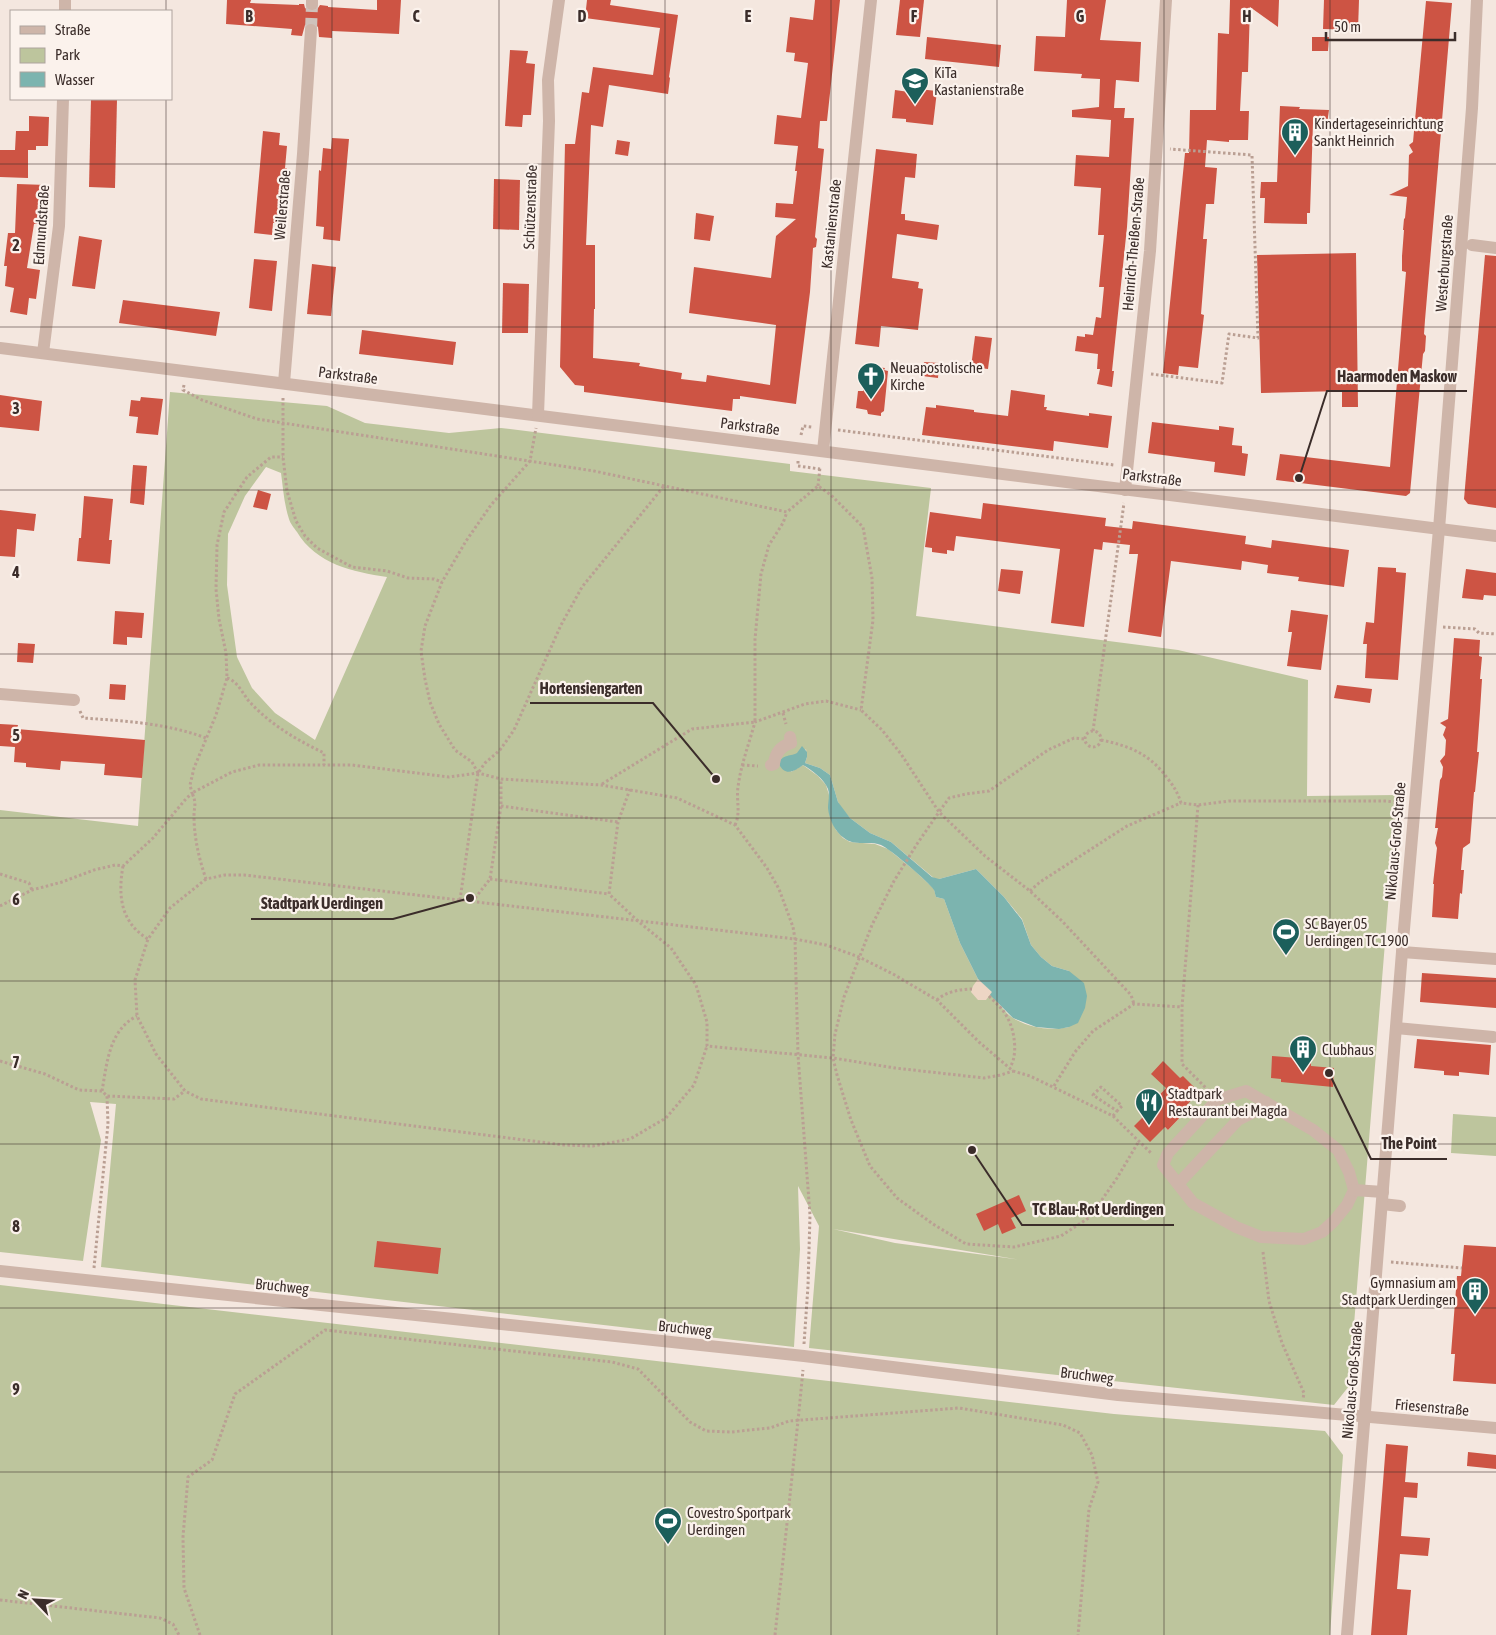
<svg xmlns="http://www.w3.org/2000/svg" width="1496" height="1635" viewBox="0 0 1496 1635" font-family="'Asap Condensed',sans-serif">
	<rect width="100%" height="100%" fill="#f4e7df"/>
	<g fill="#bdc59d" fill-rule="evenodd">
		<path d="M170,392L327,406L365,423L449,433L501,428L790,464V471L931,488L916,616L1178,650L1308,680L1307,796L1397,795L1349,1386L1334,1405L809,1348L819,1226L798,1186L800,1249L794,1347L101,1267L116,1104L90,1102L101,1140L83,1261L0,1252V810L138,826ZM266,467L281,473C283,487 284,504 289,519C290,523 294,528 297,532C316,564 353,572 387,577L315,740L275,713L252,688L237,657L227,585L228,534L245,496ZM806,749L807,757L805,763L820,768L830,775L838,802L841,808L850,818L870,833L891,842L935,879H939L976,869L1004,897L1022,919L1031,945L1041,957L1052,966L1069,971V1027C1051,1031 1029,1028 1013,1018C1005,1013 998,1002 991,995L992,992L978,979L960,943L944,899L936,897L934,889L915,871L888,849L875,844L850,842L843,838L836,830L830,817L829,795L826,785L818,776L803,765L791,772ZM1166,1088L1188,1109L1168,1130L1146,1109ZM833,1229L1021,1260L895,1243Z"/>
		<path d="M1453,1114L1496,1117V1156L1451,1153Z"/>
		<path d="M0,1285L1114,1414L1325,1431L1343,1455L1330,1635H0Z"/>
	</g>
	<path fill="#edd6c5" d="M978,979L992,992L986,1000H978L971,992L973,986Z"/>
	<path fill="#7cb4af" d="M802,746L807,752V757L805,763L820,768L830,775L838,802L850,818L870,833L891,842L932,877L939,879L976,869L1004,897L1022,920L1031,945L1041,957L1052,966L1069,971L1084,983L1087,996L1085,1008L1078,1023L1069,1027L1059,1029L1036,1027L1013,1018L990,995L992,992L978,979L960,943L944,899L936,897C935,895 935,892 934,890C930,883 889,848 881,845C869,840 855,847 844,838C835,832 829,819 828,808C828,802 830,795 828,789C824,779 812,770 803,765C795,771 785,777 779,764C782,754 789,757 797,753Z"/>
	<g fill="#cd5444">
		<path d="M227,0H251L250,3L299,5V4H304L305,8L312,12L316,11L320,5L328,6V7L377,10V0H401L399,34L332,31V38L319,37L318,27L312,22L305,25L302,36L291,35L292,29L226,24Z"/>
		<path d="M587,0H611L610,5L678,15L669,77L670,78L668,94L609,85L603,127L591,125L586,245H595V309H594L593,358L640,363L639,366L682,373L681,379L706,382L707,375L770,385L776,325L689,313L694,267L771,278L776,236L796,219L775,217L776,203L793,204L797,171H795L798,146L774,144L777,115L801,118L808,63L794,61L795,53L786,52L790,17L813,20L815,0H840L827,121H820L818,148L824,149L815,237L817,239L816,247L813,248L810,292L796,404L740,396V399H733L732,411L584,392V386L575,385L560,367L565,144H575L582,92L589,93L593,67L653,75L660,28L585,18Z"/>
		<path d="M900,0H924L920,37L896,35Z"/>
		<path d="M1067,0H1106L1100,40L1141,42L1139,82L1116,80L1114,108H1125L1124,118H1134L1127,227L1112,371H1114L1112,387L1097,384L1100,369H1097L1098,354L1075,351L1077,336L1085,337V334L1093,335L1096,317L1101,318L1104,287H1099L1104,235H1098L1101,188L1074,186L1076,155L1109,157L1111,120L1072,117V110L1099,107L1100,79L1081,78L1082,74L1034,71L1036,36L1065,37Z"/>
		<path d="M1230,0H1279L1278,27L1250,7L1248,72H1242L1240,111H1249L1248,140H1229V142L1207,140L1205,167L1217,168L1214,204H1206L1203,239H1207L1201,314L1204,315L1198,368L1179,366L1178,375L1163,373L1185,153H1189L1190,110H1216L1218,33L1229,34Z"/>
		<path d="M1324,0H1359L1358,30L1323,29Z"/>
		<path d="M1426,1L1452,3L1425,320L1424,334L1426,336L1425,351L1423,354L1410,493L1406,496L1276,480L1280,454L1390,467L1406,272L1402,271V256L1404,230H1403L1404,219L1405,218L1407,197L1389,195L1408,186L1409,155L1413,152L1409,145L1413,142Z"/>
		<path d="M927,37L1001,45L999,67L925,59Z"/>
		<path d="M1312,37H1329L1328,51H1312Z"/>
		<path d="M510,50L528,51L526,63L535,64L531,115H523L522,127L505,126Z"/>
		<path d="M909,88L937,91L933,125L906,122V119L892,118L895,90L909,92Z"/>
		<path d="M91,99H117L115,188L89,187Z"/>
		<path d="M1280,106L1300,107L1299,109L1329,110L1327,124L1313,123L1310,213H1307V224L1264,223L1265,198H1260L1261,182H1277Z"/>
		<path d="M29,116L49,117L48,146H36V150H28V178L0,177V150H15L16,131H29Z"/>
		<path d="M263,131L280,133L279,145L287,146L285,168H287L281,223H273L272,235L254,233Z"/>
		<path d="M332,138L349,139L340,241L323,239L324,227L316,226L319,170L321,171L323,148L331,149Z"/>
		<path d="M617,140L630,142L628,156L615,154Z"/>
		<path d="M876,149L917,154L915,178L905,177L901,214H905V220L939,225L937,240L897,234L892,278L919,282L918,288L923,289L918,330L881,326L879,347L855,344Z"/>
		<path d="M494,179L520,180L519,230L493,229Z"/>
		<path d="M17,184L47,185L46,224H34L27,268L40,270L36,299L29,298L27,315L10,312L14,288L5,286L7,266H4L8,233H15Z"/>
		<path d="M696,213L714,216L710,241L694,239Z"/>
		<path d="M79,236L102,240L95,289L72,286Z"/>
		<path d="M1356,253L1358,407H1342V391L1261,393L1257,255Z"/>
		<path d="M1485,255L1496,256V508L1468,504L1464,499Z"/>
		<path d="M254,259L277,261L272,311L249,308Z"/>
		<path d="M312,264L336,267L331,316L307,314Z"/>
		<path d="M503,283L529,284L528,333H502Z"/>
		<path d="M123,300L220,312L216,336L119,323Z"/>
		<path d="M362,330L456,342L453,365L359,354Z"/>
		<path d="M975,336L992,338L988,369L971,367Z"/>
		<path d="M924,362L939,363L938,378L922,376Z"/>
		<path d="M866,366L885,368L884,370L888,371L884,411L881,413V416L868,414L867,410L856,408L858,391H863Z"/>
		<path d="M1011,390L1045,395L1044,407H1047L1046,410L1089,416V413L1112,416L1108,448L1054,441L1053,451L922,435L926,407L936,408V405L974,410V412L1008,416Z"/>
		<path d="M0,395L42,401L39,431L0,427Z"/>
		<path d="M141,397L163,399L158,435L136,433L138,417L129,416L131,400L140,401Z"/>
		<path d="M1152,422L1219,430V426L1234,428L1232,445L1242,446V453L1248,454L1245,476L1214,472L1215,462L1148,453Z"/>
		<path d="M133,465L147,466L144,505L130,503Z"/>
		<path d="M258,490L271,494L267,510L253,507Z"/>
		<path d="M84,496L113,499L109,540H112L110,564L77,561L79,538H81Z"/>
		<path d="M983,503L1106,518L1105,526L1132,529L1133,521L1246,536L1245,544L1271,548L1272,540L1349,550L1344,587L1298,581L1299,577L1267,573L1268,565L1242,561L1241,570L1171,561L1161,637L1128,632L1138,554H1129L1130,545L1103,542L1102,550L1094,549L1084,627L1051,623L1060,549L956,536L954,551L947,550V554L932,552V548L925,547L930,512L981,519Z"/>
		<path d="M0,510L36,514L34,531L17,529L15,557L0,556Z"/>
		<path d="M1378,567L1396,568V572L1406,573L1398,680L1365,678L1367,644H1363L1366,622L1374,623Z"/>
		<path d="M1001,569L1023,571L1020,594L998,591Z"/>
		<path d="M1466,569L1496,573V596L1484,595L1483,600L1462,598Z"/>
		<path d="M1291,610L1328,615L1321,670L1287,666L1292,632H1288Z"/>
		<path d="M115,611L144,613L142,638L127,637V645L113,644Z"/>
		<path d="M1454,638L1480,640L1479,656L1482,657L1480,679H1482L1480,711L1477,752H1479L1477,771L1475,792H1474L1470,843L1463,848L1461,870H1464L1462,894L1460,893L1458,919L1432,917L1434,884H1433L1437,848L1435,843L1438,828H1435L1440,780L1442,777L1443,767L1440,761L1445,755L1446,740L1443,735L1446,727L1440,723L1448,719Z"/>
		<path d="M18,643L35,644L33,663L17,662Z"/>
		<path d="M110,684L126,685L125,700L109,699Z"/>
		<path d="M1337,685L1372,689L1370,703L1334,698Z"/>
		<path d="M0,724L18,725L17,729L145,740L142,778L104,775L105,764L61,761L60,770L26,767V763L14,762L15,747L0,746Z"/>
		<path d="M1422,973L1496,978V1008L1420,1002Z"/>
		<path d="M1417,1039L1491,1045L1489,1075L1459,1072V1076L1444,1075V1071L1414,1068Z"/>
		<path d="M1272,1056L1311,1059V1066L1334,1068L1333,1087L1281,1082V1079L1271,1078Z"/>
		<path d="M1163,1061L1180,1078L1183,1076L1199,1092L1185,1107L1188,1109L1168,1130L1165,1127L1150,1142L1134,1126L1149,1111L1146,1109L1166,1088L1151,1074Z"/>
		<path d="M1019,1195L1026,1211L1011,1218L1016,1228L1002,1234L998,1224L984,1231L976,1214Z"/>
		<path d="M377,1241L441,1248L438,1274L374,1267Z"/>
		<path d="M1464,1245L1496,1247V1384L1453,1381L1455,1354H1451L1457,1276H1461Z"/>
		<path d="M1386,1444L1408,1446L1405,1482L1418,1483L1417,1498L1404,1497L1401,1536L1430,1538L1428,1556L1400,1554L1397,1589L1411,1590L1407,1635H1371Z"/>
		<path d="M1468,1452L1496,1455V1469L1467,1466Z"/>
	</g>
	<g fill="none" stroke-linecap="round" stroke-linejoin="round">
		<path stroke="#cfc2bb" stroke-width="12" stroke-dasharray="12 6" stroke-linecap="butt" d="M311,30L312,4"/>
		<g stroke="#ba9f93" stroke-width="3" stroke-dasharray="2.5 2.5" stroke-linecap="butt">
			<path d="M1151,374L1222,383L1229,334L1258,338L1252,155L1170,149"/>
			<path d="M184,385L183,390L202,400L257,419L594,471L787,512L818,486L831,495L863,527L872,578L873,620L861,710L882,730L901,754L939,812L917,844L894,881L872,925L844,997L835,1034L833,1058L837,1075L851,1120L870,1166L897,1198L933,1224L966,1244L1014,1247L1061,1236L1090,1217L1117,1178L1139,1141"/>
			<path d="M283,398V457L287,491L296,521L305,536L317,548L352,567L387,571L408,578L434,579L442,582"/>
			<path d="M838,430L1114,465"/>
			<path d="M801,435L803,426L812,427"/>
			<path d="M798,461V466L820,469"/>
			<path d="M818,486L820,467"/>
			<path d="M1443,627L1475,629L1479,633L1496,634"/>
			<path d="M227,678C237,681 242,692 248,700C269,724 297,740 324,753V765"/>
			<path d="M80,711L83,718C125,721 166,723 206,738"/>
			<path d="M783,713L786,724"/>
			<circle cx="1093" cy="739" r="8"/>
			<path d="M1093,731L1124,503"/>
			<path d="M1084,739L1074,738L1048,750L989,791L966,794L949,798L939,812L985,856L1030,891L1062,921L1131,995L1134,1004"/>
			<path d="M1101,740C1130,746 1150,754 1168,779C1174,787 1178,793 1181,803L1198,805L1229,801H1386L1402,803"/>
			<path d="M742,765L758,766"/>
			<path d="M478,773L472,762L455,750L439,724L430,702L425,679L421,651L425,626L442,582L466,541L491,505L530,461L536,428"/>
			<path d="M602,784L692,729L755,722V639L761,574L769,545L783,523L787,512"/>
			<path d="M630,789L618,822L609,894L639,922L671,948L696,985L707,1022V1046L833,1058L895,1068L984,1078L1001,1075L1013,1071"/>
			<path d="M1198,805L1182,1007V1064L1208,1090"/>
			<path d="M501,806L618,822"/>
			<path d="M735,825C741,813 736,800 738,787C741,764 749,744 755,722L805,704L826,701L861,710"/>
			<path d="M123,866C118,895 120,922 148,939"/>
			<path d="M0,874L29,883L32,890"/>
			<path d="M206,879L170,908L148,939L135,980L137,1016L156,1054L185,1091L201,1099L564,1145L593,1146L630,1139L666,1118L694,1085L707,1046"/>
			<path d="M490,879L609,894"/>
			<path d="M1030,891L1040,882L1127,826L1181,803"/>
			<path d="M460,900L478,773L485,763L500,750L514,730L561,625L582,587L664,486"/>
			<path d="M472,902L490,879L501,806V779"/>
			<path d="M0,906L32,890L62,882L94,870L115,865L123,866L153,838L185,800L192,793L190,785L194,768L216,715L227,678L226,653L219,619L216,589L217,545L224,512L247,477L271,457H283"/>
			<path d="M989,996C996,1003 1003,1009 1007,1017C1015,1030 1018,1056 1010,1067"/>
			<path d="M937,1000C945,992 961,989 972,989"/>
			<path d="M0,1061L45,1074L79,1090L102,1091L107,1096L174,1099L185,1091"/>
			<path d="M1054,1086L1075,1052L1093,1031L1134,1004L1182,1007"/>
			<path d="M102,1091C107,1063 109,1030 137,1016"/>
			<path d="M1113,1116L1117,1111L1093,1095L1101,1087L1122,1106L1117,1111"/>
			<path d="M1263,1252L1269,1301L1282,1343L1304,1393L1303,1399"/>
			<path d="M1391,1262L1462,1268"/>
			<path d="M94,1268L108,1124L107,1096"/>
			<path d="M804,1344L808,1286L810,1215L798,1055L795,939L793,927L779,889L767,868L735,825L677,798L601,785L501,779L478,773L449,777L352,765H259L232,772L192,793C197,804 194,806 194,816C194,837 199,859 206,879L225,875H244L795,939L826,945L859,957L893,974L937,1000L979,1042L1013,1071L1030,1076L1113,1116L1152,1154"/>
			<path d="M0,1600L160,1618L173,1624L179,1635"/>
			<path d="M200,1635L184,1588L183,1537L188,1477L212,1460L235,1394L325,1330L612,1362L638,1369L690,1422L706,1431L731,1432L770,1428L789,1421L959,1408L1063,1425L1080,1433L1092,1455L1098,1482L1089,1509L1078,1635"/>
			<path d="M775,1635L798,1421L803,1370"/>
		</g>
		<g stroke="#ceb5a9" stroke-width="12">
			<path d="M312,4V0"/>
			<path d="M65,11V0"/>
			<path d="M1472,245L1496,248"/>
			<path d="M0,348L1496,536"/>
			<path d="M43,353L59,226L63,99"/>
			<path d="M284,383L303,154L311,30"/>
			<path d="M538,415L549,121L548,80L559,0"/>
			<path d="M823,451L871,0"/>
			<path d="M1125,490L1150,251L1166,0"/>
			<path d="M0,694L74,700"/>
			<path d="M771,765L774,764C775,753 781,746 791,743L790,737"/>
			<path d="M1402,952L1496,959"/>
			<path d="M1396,1028L1493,1037"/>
			<path d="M1178,1184L1163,1165L1168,1153L1217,1100L1246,1091L1313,1130L1338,1150L1349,1172L1354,1190L1347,1205L1334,1221L1322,1232L1304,1239L1261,1237L1236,1227L1193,1203L1178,1184L1238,1120L1260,1109L1266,1102"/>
			<path d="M1354,1190L1383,1192"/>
			<path d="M1382,1204L1400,1206"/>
			<path d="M0,1271L804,1356L1118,1395L1496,1428"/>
			<path d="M1347,1635L1402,952L1439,529L1472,108L1477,0"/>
		</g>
	</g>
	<path fill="none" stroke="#3b2d2a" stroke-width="1" stroke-opacity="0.55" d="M166,0V11M332,0V1635M499,0V1635M665,0V1635M831,0V1635M997,0V1635M1164,0V1635M1330,0V1635M166,99V1635M0,164H1496M0,327H1496M0,490H1496M0,654H1496M0,818H1496M0,981H1496M0,1144H1496M0,1308H1496M0,1472H1496"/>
	<defs>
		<g id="school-pin" transform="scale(1.4375)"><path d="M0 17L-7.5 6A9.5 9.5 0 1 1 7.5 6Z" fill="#1c5f5b" stroke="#fbf2ec"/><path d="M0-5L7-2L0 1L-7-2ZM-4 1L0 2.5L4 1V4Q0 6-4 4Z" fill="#fff"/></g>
		<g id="building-pin" transform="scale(1.4375)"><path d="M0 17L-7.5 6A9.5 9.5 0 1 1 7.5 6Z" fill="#1c5f5b" stroke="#fbf2ec"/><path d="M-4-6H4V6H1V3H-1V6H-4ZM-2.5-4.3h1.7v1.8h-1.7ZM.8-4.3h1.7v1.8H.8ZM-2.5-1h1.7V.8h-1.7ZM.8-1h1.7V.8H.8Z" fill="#fff"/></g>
		<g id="church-pin" transform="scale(1.4375)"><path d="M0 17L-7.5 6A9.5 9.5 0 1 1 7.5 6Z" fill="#1c5f5b" stroke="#fbf2ec"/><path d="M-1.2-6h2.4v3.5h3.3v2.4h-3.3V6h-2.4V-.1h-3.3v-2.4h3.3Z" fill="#fff"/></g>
		<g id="stadium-pin" transform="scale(1.4375)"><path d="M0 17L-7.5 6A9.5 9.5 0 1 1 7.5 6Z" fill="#1c5f5b" stroke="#fbf2ec"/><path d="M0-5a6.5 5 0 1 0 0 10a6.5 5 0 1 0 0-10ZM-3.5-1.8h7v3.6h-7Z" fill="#fff"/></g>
		<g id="restaurant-pin" transform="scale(1.4375)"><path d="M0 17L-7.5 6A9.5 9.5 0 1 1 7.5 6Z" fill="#1c5f5b" stroke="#fbf2ec"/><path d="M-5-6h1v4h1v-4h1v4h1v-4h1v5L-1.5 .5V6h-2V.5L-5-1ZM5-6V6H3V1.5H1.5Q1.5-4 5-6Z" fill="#fff"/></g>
	</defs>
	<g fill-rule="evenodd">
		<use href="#school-pin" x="915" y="81"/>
		<use href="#building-pin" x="1295" y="132"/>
		<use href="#church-pin" x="871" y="376"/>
		<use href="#stadium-pin" x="1286" y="932"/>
		<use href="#building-pin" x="1303" y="1049"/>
		<use href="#restaurant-pin" x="1149" y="1102"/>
		<use href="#building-pin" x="1475" y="1291"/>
		<use href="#stadium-pin" x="668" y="1521"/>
	</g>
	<g text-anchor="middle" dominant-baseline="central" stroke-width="4.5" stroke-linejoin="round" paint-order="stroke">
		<g font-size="15" fill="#3b2d2a" stroke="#fbf2ec" text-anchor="start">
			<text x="934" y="72">KiTa<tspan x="934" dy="17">Kastanienstraße</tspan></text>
			<text x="1314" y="123">Kindertageseinrichtung<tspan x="1314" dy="17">Sankt Heinrich</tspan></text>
			<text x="890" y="367">Neuapostolische<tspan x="890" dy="17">Kirche</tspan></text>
			<text x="1305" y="923">SC Bayer 05<tspan x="1305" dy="17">Uerdingen TC 1900</tspan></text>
			<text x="1322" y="1049">Clubhaus</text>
			<text x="1168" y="1093">Stadtpark<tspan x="1168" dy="17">Restaurant bei Magda</tspan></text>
			<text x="1456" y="1282" text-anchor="end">Gymnasium am<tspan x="1456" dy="17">Stadtpark Uerdingen</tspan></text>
			<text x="687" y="1512">Covestro Sportpark<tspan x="687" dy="17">Uerdingen</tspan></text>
		</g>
		<g font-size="15" fill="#3b2d2a" stroke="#fbf2ec">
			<text transform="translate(282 205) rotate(-85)">Weilerstraße</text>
			<text transform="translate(530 207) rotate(-88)">Schützenstraße</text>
			<text transform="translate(831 224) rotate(-84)">Kastanienstraße</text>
			<text transform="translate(41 225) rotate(-86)">Edmundstraße</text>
			<text transform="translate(1133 244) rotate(-85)">Heinrich-Theißen-Straße</text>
			<text transform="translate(1444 263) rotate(-86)">Westerburgstraße</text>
			<text transform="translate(348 375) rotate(7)">Parkstraße</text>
			<text transform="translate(750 426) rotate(7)">Parkstraße</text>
			<text transform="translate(1152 477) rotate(7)">Parkstraße</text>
			<text transform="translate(1395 841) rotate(-85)">Nikolaus-Groß-Straße</text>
			<text transform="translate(282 1286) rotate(6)">Bruchweg</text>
			<text transform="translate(685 1328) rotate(6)">Bruchweg</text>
			<text transform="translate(1087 1375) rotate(7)">Bruchweg</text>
			<text transform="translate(1352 1380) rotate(-85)">Nikolaus-Groß-Straße</text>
			<text transform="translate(1432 1407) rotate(5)">Friesenstraße</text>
		</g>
	</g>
	<g font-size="16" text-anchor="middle" font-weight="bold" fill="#3b2d2a" stroke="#fbf2ec" stroke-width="4.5" stroke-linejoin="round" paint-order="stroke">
		<text x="249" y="22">B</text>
		<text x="416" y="22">C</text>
		<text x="582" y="22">D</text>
		<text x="748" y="22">E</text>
		<text x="914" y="22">F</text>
		<text x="1080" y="22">G</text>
		<text x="1247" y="22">H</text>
		<text x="16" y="251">2</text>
		<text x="16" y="414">3</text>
		<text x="16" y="578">4</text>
		<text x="16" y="741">5</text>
		<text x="16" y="905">6</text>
		<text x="16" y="1068">7</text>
		<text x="16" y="1232">8</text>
		<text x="16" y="1395">9</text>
	</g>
	<path fill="none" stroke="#3b2d2a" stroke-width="2" d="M1299 478L1327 391H1467M716 779L653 703H530M470 898L393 919H251M1329 1073L1371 1159H1447M972 1150L1022 1225H1174"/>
	<g fill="#3b2d2a" stroke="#fbf2ec" stroke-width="2">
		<circle cx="1299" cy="478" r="5"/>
		<circle cx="716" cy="779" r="5"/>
		<circle cx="470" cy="898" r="5"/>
		<circle cx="1329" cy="1073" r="5"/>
		<circle cx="972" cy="1150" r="5"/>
	</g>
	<g font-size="16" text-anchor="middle" font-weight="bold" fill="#3b2d2a" stroke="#fbf2ec" stroke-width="4.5" stroke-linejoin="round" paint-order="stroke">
		<text x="1397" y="382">Haarmoden Maskow</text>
		<text x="591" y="694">Hortensiengarten</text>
		<text x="322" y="909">Stadtpark Uerdingen</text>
		<text x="1409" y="1149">The Point</text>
		<text x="1098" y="1215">TC Blau-Rot Uerdingen</text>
	</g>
	<rect x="10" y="10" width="162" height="90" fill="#fbf2ec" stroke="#aea39e"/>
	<rect x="20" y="26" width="25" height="8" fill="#ceb5a9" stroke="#aea39e"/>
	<text x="55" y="35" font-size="15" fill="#3b2d2a">Straße</text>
	<rect x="20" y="48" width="25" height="15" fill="#bdc59d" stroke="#aea39e"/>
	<text x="55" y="60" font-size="15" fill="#3b2d2a">Park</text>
	<rect x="20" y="72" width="25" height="15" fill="#7cb4af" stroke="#aea39e"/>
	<text x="55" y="85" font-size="15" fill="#3b2d2a">Wasser</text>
	<g transform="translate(35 1600) rotate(295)" stroke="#fbf2ec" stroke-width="4" paint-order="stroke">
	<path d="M0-4L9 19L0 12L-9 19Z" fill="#3b2d2a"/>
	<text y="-8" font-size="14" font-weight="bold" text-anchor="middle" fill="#3b2d2a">N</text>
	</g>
	<path d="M1326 32v8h129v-8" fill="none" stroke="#3b2d2a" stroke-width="2.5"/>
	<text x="1334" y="32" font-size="15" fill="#3b2d2a" stroke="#fbf2ec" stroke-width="4" paint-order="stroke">50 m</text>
</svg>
